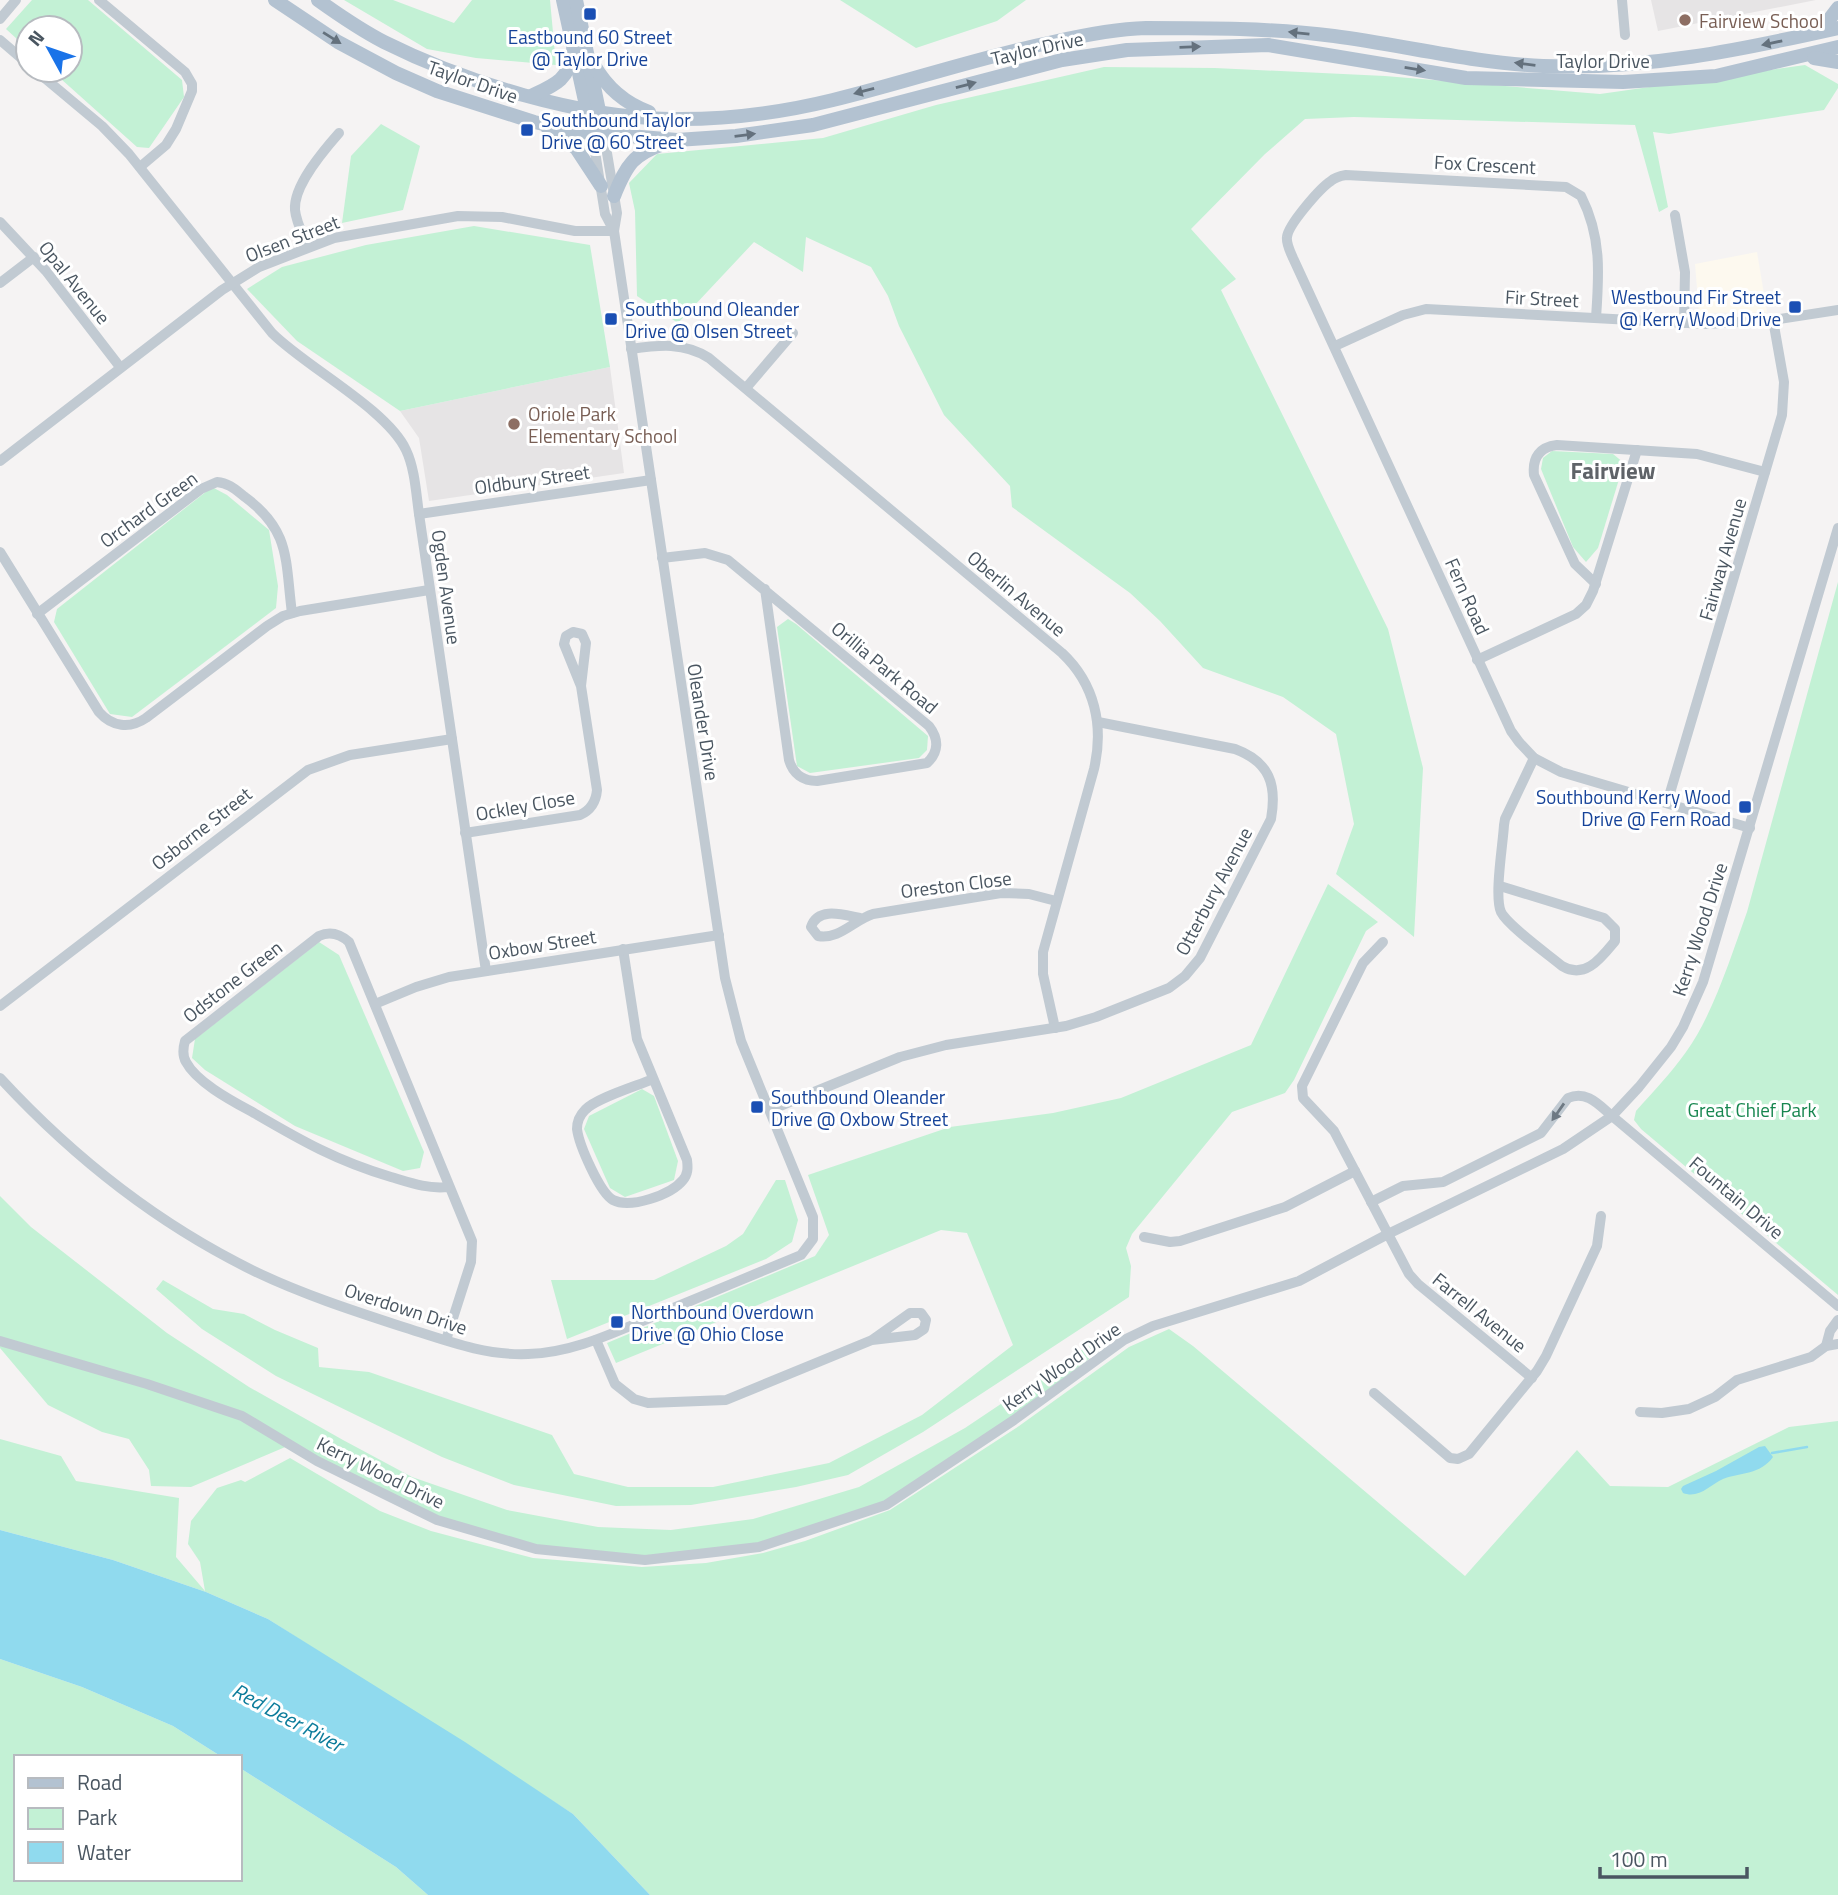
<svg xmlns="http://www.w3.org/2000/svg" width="1838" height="1895" viewBox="0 0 1838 1895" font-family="'Titillium Web',sans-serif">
	<rect width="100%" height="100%" fill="#f5f3f3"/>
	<path fill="#fdf9ef" d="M1757,252L1767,312L1699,313L1695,264Z"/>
	<g fill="#e6e4e5">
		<path d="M1651,0H1816L1658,31Z"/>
		<path d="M610,367L624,473L429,501L419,438L400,411Z"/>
	</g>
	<g fill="#c3f1d5">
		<path d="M32,0H88L182,80L184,97L149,148L137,147L51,70H70V28H28V49L6,29Z"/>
		<path d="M344,0H393L454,23L472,0H550L556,65L476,58L427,49Z"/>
		<path d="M840,0H1026L997,21L916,48Z"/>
		<path d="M1805,65L1838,84V88L1824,110L1669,134L1653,132L1668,207L1659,212L1635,125L1354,117L1305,119L1265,154L1191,229L1236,279L1221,290L1388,629L1423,768L1414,937L1336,874L1354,824L1336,734L1283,697L1203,668L1160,621L1130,593L1012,507L1010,486L944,415L899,326L888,296L871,267L806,237L803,272L754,242L678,323L637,296L635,211L629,183L657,154L823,138L936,105L1104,67L1215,68L1385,76L1600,94Z"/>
		<path d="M381,124L420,146L403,210L342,223L351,156Z"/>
		<path d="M474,226L590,245L610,367L400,411L297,341L247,289L282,267L366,245Z"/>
		<path d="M1552,451L1613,454L1624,463L1598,548L1586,562L1573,547L1541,469L1543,458Z"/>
		<path d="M212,487L227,495L269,530L278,586L276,608L132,717L110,714L54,622L57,609Z"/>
		<path d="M1838,582V1295L1641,1129L1634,1120L1636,1111C1653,1092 1671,1073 1686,1052C1713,1015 1731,956 1747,912Z"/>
		<path d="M788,619L796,624L928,736L927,750L919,758L810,773L797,766L777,627Z"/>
		<path d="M1328,884L1378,922L1366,931L1294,1080L1285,1093L1232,1112L1132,1234L1126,1248L1131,1266L1129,1297L923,1432L848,1475L796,1487L691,1505L616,1506L514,1485L442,1457L276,1376L202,1329L156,1289L163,1280L213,1309L244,1314L275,1330L318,1348L319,1367L369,1372L552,1435L574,1474L628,1487H713L829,1463L922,1415L1013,1345L967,1233L941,1230L616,1363L607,1343L815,1256L829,1235L808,1175L950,1127L1053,1113L1121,1098L1251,1045Z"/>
		<path d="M319,942L339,955L424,1152L420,1168L403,1171L295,1126L205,1070L192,1058L195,1039Z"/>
		<path d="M642,1089L654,1096L678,1161L674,1180L625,1197L610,1188L584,1129L589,1116Z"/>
		<path d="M776,1180H785L798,1220L792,1242L766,1259L567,1339L551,1280H654L726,1246L743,1234Z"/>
		<path d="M0,1196L31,1227L167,1333L249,1387L343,1440L412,1477L507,1510L598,1527L671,1530L753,1519L859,1487L965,1428L1101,1337L1111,1341L1014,1420L886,1505L759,1547L645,1560L536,1549L437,1520L290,1445L191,1487L151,1486L149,1470L129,1439L102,1432L48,1405L0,1348Z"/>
		<path d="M1169,1329L1193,1346L1465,1576L1577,1450L1610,1486L1668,1487L1789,1427L1838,1421V1895H650L573,1814L268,1619L206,1592L113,1560L0,1530V1439L61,1456L76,1481L179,1498L176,1557L205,1591L200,1562L188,1544L191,1521L217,1488L241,1480L245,1482L290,1458L380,1511L431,1531L533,1558L642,1567L706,1563L763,1553L805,1541L890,1510L1019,1426L1129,1347Z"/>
		<path d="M0,1659L82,1687L173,1726L222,1757H16V1879H240V1768L396,1867L428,1895H0Z"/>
	</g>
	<g fill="#90daee">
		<path d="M1765,1446L1773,1457C1760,1475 1741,1472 1723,1479C1710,1485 1699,1499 1683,1493L1681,1489L1683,1486L1716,1471L1759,1447Z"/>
		<path d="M0,1530L113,1560L206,1592L268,1619L465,1742L573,1814L650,1895H428L396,1867L240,1768V1757H222L173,1726L82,1687L0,1659Z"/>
	</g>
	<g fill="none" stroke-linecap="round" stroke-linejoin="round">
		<path stroke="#90daee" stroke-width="2.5" d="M1772,1453L1807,1447"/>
		<g stroke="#c1cad2" stroke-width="10">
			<path d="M99,0L185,72L192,84V91L176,129L166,145L140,167"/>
			<path d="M1622,0L1625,35"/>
			<path d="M0,19L16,0"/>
			<path d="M0,40L28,64"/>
			<path d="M35,70L102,126L129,154L272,333C306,367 387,409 406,450C415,469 416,493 419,514L486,971"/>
			<path d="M592,133L605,214L614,231"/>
			<path d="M1675,215L1685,272L1684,323"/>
			<path d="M0,222L46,271L120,367"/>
			<path d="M308,247C303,235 296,222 295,210C293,186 324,150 339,133"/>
			<path d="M0,283L34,257"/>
			<path d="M1596,318C1599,275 1602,237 1581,196L1566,187L1346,175C1340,176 1335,177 1331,181C1320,188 1288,225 1287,237C1286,244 1290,251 1293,258L1511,731L1519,742L1534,758L1561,772L1750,828"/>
			<path d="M1335,346L1403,315L1426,309L1706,324L1773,320L1838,310"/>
			<path d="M631,349C659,345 684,342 709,358L1062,653C1095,684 1104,726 1094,769L1043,952V974L1055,1028"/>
			<path d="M746,388L793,333"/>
			<path d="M0,461L222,290L259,267L334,238L458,216L502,217L575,231H614"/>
			<path d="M419,514L651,480"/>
			<path d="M0,552L99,712C112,727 130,729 146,718L267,626L283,616L300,611L429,590"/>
			<path d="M662,558L705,553L728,560L929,726C939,739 939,752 927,763L817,781C803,781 793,774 789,760L765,589"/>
			<path d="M1596,584L1575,564L1534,475C1532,457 1540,447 1557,445L1697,454L1765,472"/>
			<path d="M37,614L201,489L217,482C229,483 236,490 245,497C291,531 285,560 292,613"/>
			<path d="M1477,660L1576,614L1586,605L1593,591L1637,450"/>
			<path d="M1667,803L1782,415L1784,382L1773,320"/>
			<path d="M465,833L580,815C591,810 596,802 597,790L581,686L586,643L582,634L573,632L566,636L564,644L581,686"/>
			<path d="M1500,886L1604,918L1615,929V941C1601,958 1585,980 1562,966C1549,955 1508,926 1501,912C1494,896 1503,844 1504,825L1505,819L1534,758"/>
			<path d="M860,918C844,915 818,906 811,927L818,936C839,940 854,920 873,914L1001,893L1029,894L1056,901"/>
			<path d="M1383,942L1363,963L1305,1080L1302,1086L1303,1098L1334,1131L1409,1274L1418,1284L1532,1378"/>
			<path d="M623,949L637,1039L687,1160C688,1168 688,1174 683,1180C671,1195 630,1209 613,1200C600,1193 579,1145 577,1129C577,1122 580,1115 585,1110C596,1098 637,1086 653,1079"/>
			<path d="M375,1004L416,987L449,977L719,935"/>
			<path d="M0,1006L308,770L350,755L452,739"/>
			<path d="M0,1078C73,1157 159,1225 256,1272C302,1294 351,1310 400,1326C442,1339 484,1356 528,1354C574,1353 617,1331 659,1314C706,1294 754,1275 801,1255L813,1239V1217L741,1041L725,978L614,231L617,213L604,135"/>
			<path d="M770,1110L900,1057L946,1045L1066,1026L1096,1017L1169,988L1185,976L1200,958L1271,819C1277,785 1270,762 1235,749L1098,722"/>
			<path d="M1371,1202L1403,1186L1443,1182L1541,1133L1568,1098C1587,1090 1599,1105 1612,1116L1838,1306"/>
			<path d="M1144,1237L1170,1242L1180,1241L1285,1207L1355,1171"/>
			<path d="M446,1340L471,1262L472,1241L349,942C340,934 330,931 319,936L185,1041C183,1048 182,1055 186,1062C197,1083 234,1102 254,1113C302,1141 337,1161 391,1177C411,1183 427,1189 448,1187"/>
			<path d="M596,1340L615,1384L634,1399L648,1403L726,1400L872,1340L910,1313H921L926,1320L924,1329L915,1335L872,1340"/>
			<path d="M0,1341L147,1384L242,1416L317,1461L437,1520L536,1549L645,1560L759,1547L886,1505L1014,1420L1124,1340L1153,1326L1299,1281L1388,1234L1563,1149L1612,1116L1639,1087L1671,1047L1683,1027L1703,982L1838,528"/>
			<path d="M1826,1346L1830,1331L1838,1320"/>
			<path d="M1374,1393L1450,1458L1458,1459L1469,1454L1537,1371L1546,1356L1597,1246L1601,1216"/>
			<path d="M1640,1412L1662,1413L1689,1409L1715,1397L1737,1380L1811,1357L1826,1346L1838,1344"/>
		</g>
		<g stroke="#b3c2d1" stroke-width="14">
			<path d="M275,0L338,42L396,73L437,91L534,122L581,132L677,140L736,136L813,125L1062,60L1127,50L1268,45L1466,78L1623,82L1716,76L1838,47"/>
			<path d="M318,0C339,15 361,30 384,42C466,83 579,117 670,119C725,120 780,113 833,100C907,82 979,57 1053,42C1084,35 1114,29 1146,28C1209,28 1271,28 1334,36C1403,45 1473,63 1543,66C1644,70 1740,50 1838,28"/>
			<path d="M563,0L592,133"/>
			<path d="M576,0L604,135"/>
			<path d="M1814,31L1828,21L1838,8"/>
			<path d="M1814,58L1838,62"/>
			<path d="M594,65C607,88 624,103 649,112"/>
			<path d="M531,96C555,85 569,80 573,51"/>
			<path d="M548,129L576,148L601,186"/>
			<path d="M614,196C627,164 633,154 666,143"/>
		</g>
	</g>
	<defs><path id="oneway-solid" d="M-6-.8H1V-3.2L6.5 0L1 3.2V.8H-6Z" transform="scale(1.75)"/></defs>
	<g fill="#64717d">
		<use href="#oneway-solid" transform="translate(1299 33) rotate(-174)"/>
		<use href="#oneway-solid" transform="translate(332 38) rotate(32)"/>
		<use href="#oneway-solid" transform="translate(1772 43) rotate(168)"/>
		<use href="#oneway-solid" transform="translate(1190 47) rotate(-2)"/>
		<use href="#oneway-solid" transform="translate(1525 64) rotate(-173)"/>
		<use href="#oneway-solid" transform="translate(1415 69) rotate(9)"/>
		<use href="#oneway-solid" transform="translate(966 85) rotate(-15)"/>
		<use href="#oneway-solid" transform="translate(864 91) rotate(165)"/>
		<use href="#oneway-solid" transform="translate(745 135) rotate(-7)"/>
	</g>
	<use fill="#6e7983" href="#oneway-solid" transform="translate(1558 1112) rotate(125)"/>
	<g fill="#1a4fb4" stroke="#fff" stroke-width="2.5">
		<rect x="583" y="7" width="14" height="14" rx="3.5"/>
		<rect x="520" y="123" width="14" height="14" rx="3.5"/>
		<rect x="1788" y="300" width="14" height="14" rx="3.5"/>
		<rect x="604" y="312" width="14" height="14" rx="3.5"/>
		<rect x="1738" y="800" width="14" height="14" rx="3.5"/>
		<rect x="750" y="1100" width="14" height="14" rx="3.5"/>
		<rect x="610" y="1315" width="14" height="14" rx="3.5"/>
	</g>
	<g fill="#8d6e63" stroke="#fff" stroke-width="2.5">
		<circle cx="1685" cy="20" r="7"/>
		<circle cx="514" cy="424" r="7"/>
	</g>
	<g text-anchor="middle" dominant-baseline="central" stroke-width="6" stroke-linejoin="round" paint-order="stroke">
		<g font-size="19" fill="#785e54" stroke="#fff" text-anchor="start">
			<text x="1699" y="20">Fairview School</text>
			<text x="528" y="413">Oriole Park<tspan x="528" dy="22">Elementary School</tspan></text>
		</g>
		<g font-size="19" fill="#164399" stroke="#fff" text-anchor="start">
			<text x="590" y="36" text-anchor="middle">Eastbound 60 Street<tspan x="590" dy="22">@ Taylor Drive</tspan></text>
			<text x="541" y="119">Southbound Taylor<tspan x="541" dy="22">Drive @ 60 Street</tspan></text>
			<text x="1781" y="296" text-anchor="end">Westbound Fir Street<tspan x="1781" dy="22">@ Kerry Wood Drive</tspan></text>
			<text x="625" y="308">Southbound Oleander<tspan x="625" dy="22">Drive @ Olsen Street</tspan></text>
			<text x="1731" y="796" text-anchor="end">Southbound Kerry Wood<tspan x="1731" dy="22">Drive @ Fern Road</tspan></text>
			<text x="771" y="1096">Southbound Oleander<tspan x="771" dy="22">Drive @ Oxbow Street</tspan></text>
			<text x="631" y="1311">Northbound Overdown<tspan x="631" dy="22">Drive @ Ohio Close</tspan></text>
		</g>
		<g font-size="19" fill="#4a5661" stroke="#fff">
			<text transform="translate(1037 48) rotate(-13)">Taylor Drive</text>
			<text x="1603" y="60">Taylor Drive</text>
			<text transform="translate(473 81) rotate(19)">Taylor Drive</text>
			<text transform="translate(1485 164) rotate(3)">Fox Crescent</text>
			<text transform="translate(292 238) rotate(-21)">Olsen Street</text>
			<text transform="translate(75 282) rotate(51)">Opal Avenue</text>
			<text transform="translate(1542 298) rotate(3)">Fir Street</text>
			<text transform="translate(532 479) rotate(-8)">Oldbury Street</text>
			<text transform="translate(148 509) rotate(-36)">Orchard Green</text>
			<text transform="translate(1722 559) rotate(-74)">Fairway Avenue</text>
			<text transform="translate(447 587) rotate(82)">Ogden Avenue</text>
			<text transform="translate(1017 593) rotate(40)">Oberlin Avenue</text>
			<text transform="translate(1468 596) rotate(66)">Fern Road</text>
			<text transform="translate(885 667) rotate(40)">Orillia Park Road</text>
			<text transform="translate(704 722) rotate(81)">Oleander Drive</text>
			<text transform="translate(525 805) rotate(-10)">Ockley Close</text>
			<text transform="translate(201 828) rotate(-38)">Osborne Street</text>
			<text transform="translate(956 884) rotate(-7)">Oreston Close</text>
			<text transform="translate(1213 891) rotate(-62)">Otterbury Avenue</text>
			<text transform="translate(1699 929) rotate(-72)">Kerry Wood Drive</text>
			<text transform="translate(542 944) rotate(-9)">Oxbow Street</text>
			<text transform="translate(232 981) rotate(-38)">Odstone Green</text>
			<text transform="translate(1737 1197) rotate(40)">Fountain Drive</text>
			<text transform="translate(406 1308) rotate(18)">Overdown Drive</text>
			<text transform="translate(1480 1312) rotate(39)">Farrell Avenue</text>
			<text transform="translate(1061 1366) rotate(-35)">Kerry Wood Drive</text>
			<text transform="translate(381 1472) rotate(26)">Kerry Wood Drive</text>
		</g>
		<g font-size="19" fill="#17864f" stroke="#fff">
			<text x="1752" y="1109">Great Chief Park</text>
		</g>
		<g font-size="21" font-style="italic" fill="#0c7c9b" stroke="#fff">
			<text transform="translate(288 1717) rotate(28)">Red Deer River</text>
		</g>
		<g font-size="23" font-weight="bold" fill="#5f6368" stroke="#fff">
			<text x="1613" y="470">Fairview</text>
		</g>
	</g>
	<rect x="14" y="1755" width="228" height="126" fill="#ffffff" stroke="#b7bbc0" stroke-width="2"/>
	<rect x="28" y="1778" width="35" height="10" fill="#b3c2d1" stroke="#b7bbc0" stroke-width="2"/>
	<text x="77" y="1790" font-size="21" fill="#4a5661">Road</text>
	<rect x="28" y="1808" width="35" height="21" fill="#c3f1d5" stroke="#b7bbc0" stroke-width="2"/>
	<text x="77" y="1825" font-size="21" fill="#4a5661">Park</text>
	<rect x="28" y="1842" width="35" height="21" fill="#90daee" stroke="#b7bbc0" stroke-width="2"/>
	<text x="77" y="1860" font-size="21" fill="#4a5661">Water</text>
	<g transform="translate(49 49) rotate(310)"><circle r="33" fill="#ffffff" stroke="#b7bbc0" stroke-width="2"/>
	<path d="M0-5L12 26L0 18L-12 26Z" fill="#1a73e8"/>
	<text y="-10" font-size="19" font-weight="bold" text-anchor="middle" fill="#4a5661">N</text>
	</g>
	<path d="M1600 1867v10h147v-10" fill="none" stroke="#4a5661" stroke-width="3.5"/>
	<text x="1610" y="1867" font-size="21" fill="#4a5661" stroke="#ffffff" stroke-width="5" paint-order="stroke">100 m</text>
</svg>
